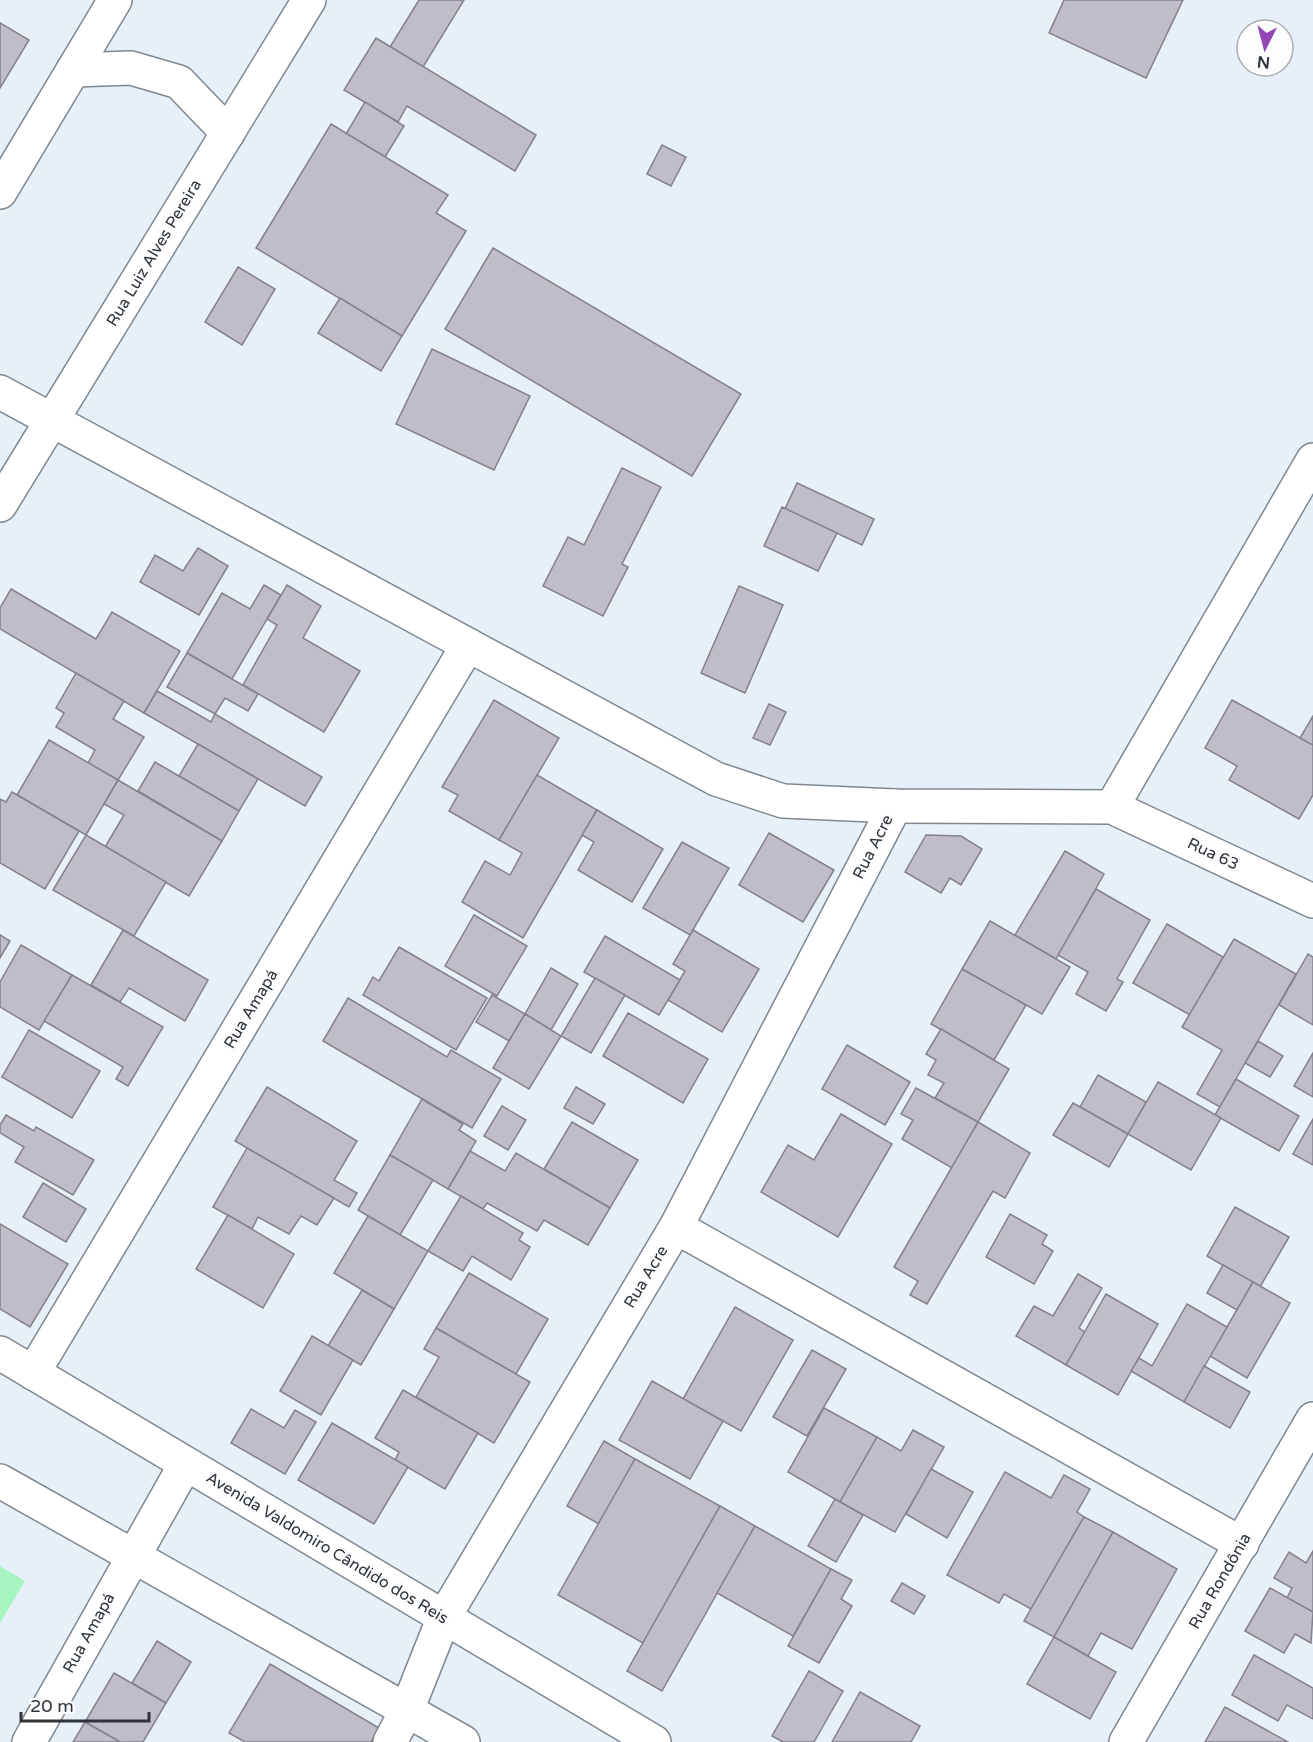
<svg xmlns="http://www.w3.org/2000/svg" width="1313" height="1742" viewBox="0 0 1313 1742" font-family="'Varela Round',sans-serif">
	<rect width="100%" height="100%" fill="#e7f0f9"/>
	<path fill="#a6f4c0" d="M0,1566L25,1581L0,1623Z"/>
	<g fill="#c0bdc8" stroke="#84818b" stroke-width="1.5">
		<path d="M419,0H464L423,67L390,47Z"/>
		<path d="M1064,0H1183L1146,78L1049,33Z"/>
		<path d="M0,23L29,40L0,88Z"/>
		<path d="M376,38L536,135L515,171L407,106L398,122L344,90Z"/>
		<path d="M365,102L404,126L385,157L346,134Z"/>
		<path d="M331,124L448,195L436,213L466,231L402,336L256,248Z"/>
		<path d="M662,145L686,157L671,186L647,174Z"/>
		<path d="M493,248L741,394L692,476L445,329Z"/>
		<path d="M238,267L275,289L242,345L205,322Z"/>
		<path d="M340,298L402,336L381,371L318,333Z"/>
		<path d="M432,349L530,396L494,470L396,424Z"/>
		<path d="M622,468L661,487L622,564L628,567L603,616L543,586L568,537L584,545Z"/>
		<path d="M797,483L874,519L862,545L785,509Z"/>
		<path d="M782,507L837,533L818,571L764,546Z"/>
		<path d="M198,548L228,566L199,615L140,582L155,555L183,571Z"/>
		<path d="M264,585L281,595L232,679L187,653L222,593L250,609Z"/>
		<path d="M287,585L321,606L303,638L360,671L324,732L243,685L277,625L267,619Z"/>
		<path d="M739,586L783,605L745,693L701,673Z"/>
		<path d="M11,589L96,639L112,612L180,651L144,713L0,629V608Z"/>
		<path d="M187,653L258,694L248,711L225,698L215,714L167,687Z"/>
		<path d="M76,673L124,701L113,719L144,737L118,780L88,763L95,750L56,727L64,713L56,708Z"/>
		<path d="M157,691L211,722L215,714L322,777L305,806L144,713Z"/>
		<path d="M494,700L559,738L499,840L449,811L458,795L442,787Z"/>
		<path d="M1232,700L1313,745V795L1299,819L1229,780L1237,766L1205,748Z"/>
		<path d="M769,704L786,712L770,745L753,738Z"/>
		<path d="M1313,716V745L1300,738Z"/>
		<path d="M49,740L118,780L86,835L17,795Z"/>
		<path d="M198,744L258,779L239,811L179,776Z"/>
		<path d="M155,762L239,811L222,841L138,791Z"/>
		<path d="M537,775L597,810L523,938L462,902L485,861L510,875L522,853L499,840Z"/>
		<path d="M118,780L222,841L189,896L105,847L124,815L104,804Z"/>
		<path d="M12,792L79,831L45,889L0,863V799L6,802Z"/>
		<path d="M597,810L663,849L632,902L578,870L594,842L582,835Z"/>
		<path d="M769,833L834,870L803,922L739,885Z"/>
		<path d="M86,835L166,882L134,936L53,890Z"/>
		<path d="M926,835L961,836L982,849L961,885L950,878L941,893L905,872Z"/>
		<path d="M682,842L729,868L690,935L643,908Z"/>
		<path d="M1065,851L1104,874L1056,959L1015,935Z"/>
		<path d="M1096,889L1150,920L1117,979L1123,982L1106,1011L1076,994L1088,972L1058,955Z"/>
		<path d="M474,915L527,946L497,996L445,966Z"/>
		<path d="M990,921L1070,967L1042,1014L962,969Z"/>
		<path d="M1167,924L1223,957L1190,1015L1133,983Z"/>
		<path d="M123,930L208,980L185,1021L129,988L120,1002L91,985Z"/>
		<path d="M693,930L759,969L722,1032L668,1000L685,971L673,964Z"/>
		<path d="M0,935L10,941L0,958Z"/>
		<path d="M605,936L680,980L659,1015L584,972Z"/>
		<path d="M1234,939L1296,974L1220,1107L1197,1094L1222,1050L1182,1027Z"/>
		<path d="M21,945L72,975L39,1030L0,1007V982Z"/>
		<path d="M399,947L487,998L456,1050L363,995L373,977L379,981Z"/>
		<path d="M1308,954L1313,957V1025L1279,1005Z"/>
		<path d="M551,968L578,984L551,1030L525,1014Z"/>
		<path d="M962,969L1026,1005L994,1060L931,1024Z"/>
		<path d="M72,975L163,1027L128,1086L116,1079L123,1067L44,1021Z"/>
		<path d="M595,978L625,995L591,1053L561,1036Z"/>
		<path d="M492,995L525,1014L509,1041L476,1022Z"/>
		<path d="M348,998L447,1057L451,1050L501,1079L472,1128L323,1041Z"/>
		<path d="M628,1013L708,1059L683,1103L603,1056Z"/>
		<path d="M525,1014L561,1036L529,1089L493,1068Z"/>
		<path d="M941,1029L1009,1069L978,1122L935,1098L944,1083L928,1075L936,1060L926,1054Z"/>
		<path d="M29,1030L100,1071L72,1118L2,1077Z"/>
		<path d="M1258,1041L1283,1056L1270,1077L1245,1063Z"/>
		<path d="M847,1045L910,1082L885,1125L822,1089Z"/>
		<path d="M1313,1053V1097L1294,1086Z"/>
		<path d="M1098,1075L1146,1102L1128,1134L1080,1107Z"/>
		<path d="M1236,1079L1299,1116L1279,1151L1215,1115Z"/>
		<path d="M1158,1082L1221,1118L1191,1170L1128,1134Z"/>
		<path d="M267,1087L357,1141L334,1180L357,1193L349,1207L235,1141Z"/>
		<path d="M576,1087L605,1104L593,1124L564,1108Z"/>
		<path d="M916,1088L978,1122L952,1168L902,1139L913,1120L901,1114Z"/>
		<path d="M422,1099L463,1124L459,1130L476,1141L448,1189L390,1155Z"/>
		<path d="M1073,1103L1128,1134L1109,1167L1053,1135Z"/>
		<path d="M502,1106L526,1120L508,1150L484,1136Z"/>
		<path d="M841,1114L892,1144L838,1237L761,1192L788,1145L814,1160Z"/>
		<path d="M6,1115L34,1131L36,1127L94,1160L73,1195L15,1162L24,1147L0,1133V1125Z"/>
		<path d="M1313,1119V1165L1293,1154Z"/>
		<path d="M572,1122L638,1160L610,1208L544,1169Z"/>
		<path d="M978,1122L1030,1153L1005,1198L993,1191L927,1304L910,1295L918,1281L894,1267Z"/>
		<path d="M247,1148L334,1198L317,1225L301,1216L289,1234L258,1217L252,1229L213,1207Z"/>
		<path d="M470,1151L505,1171L516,1153L610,1208L588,1245L544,1220L537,1231L487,1203L483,1209L448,1189Z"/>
		<path d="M390,1155L433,1180L400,1235L358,1210Z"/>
		<path d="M43,1183L86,1209L66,1242L23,1217Z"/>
		<path d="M461,1196L523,1233L519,1240L530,1247L511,1280L472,1256L463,1271L428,1251Z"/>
		<path d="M1235,1207L1289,1237L1260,1287L1207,1256Z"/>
		<path d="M1010,1214L1047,1235L1042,1244L1053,1251L1034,1284L986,1257Z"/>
		<path d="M228,1215L294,1254L263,1308L196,1269Z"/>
		<path d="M368,1216L428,1251L394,1309L334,1273Z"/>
		<path d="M0,1224L68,1264L30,1327L0,1309Z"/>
		<path d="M1223,1265L1253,1282L1237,1310L1207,1293Z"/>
		<path d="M469,1273L548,1319L516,1374L436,1328Z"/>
		<path d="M1078,1274L1102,1288L1079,1328L1085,1332L1066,1365L1016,1336L1034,1306L1053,1316Z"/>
		<path d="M1253,1282L1290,1303L1247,1378L1210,1356Z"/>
		<path d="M362,1290L394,1309L361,1365L328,1346Z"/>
		<path d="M1106,1294L1158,1324L1118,1395L1066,1365Z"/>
		<path d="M1187,1304L1227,1327L1184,1402L1131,1371L1139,1358L1152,1366Z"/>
		<path d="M735,1307L793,1340L741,1431L683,1399Z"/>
		<path d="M436,1328L530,1382L494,1443L416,1397L439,1357L424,1349Z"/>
		<path d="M312,1336L353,1360L321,1415L280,1391Z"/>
		<path d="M812,1350L846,1369L807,1436L773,1417Z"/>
		<path d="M1204,1366L1250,1392L1230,1428L1184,1402Z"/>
		<path d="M652,1381L723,1421L690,1479L619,1440Z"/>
		<path d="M403,1390L478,1433L445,1489L395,1460L399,1452L375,1438Z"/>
		<path d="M824,1408L877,1437L840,1502L788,1472Z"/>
		<path d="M251,1409L284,1428L295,1410L316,1422L285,1474L231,1443Z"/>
		<path d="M332,1423L408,1467L374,1524L298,1480Z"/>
		<path d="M913,1430L944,1447L895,1532L840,1502L877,1437L901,1451Z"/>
		<path d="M604,1441L635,1459L599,1524L567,1506Z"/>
		<path d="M635,1459L720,1506L643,1643L558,1595Z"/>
		<path d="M931,1469L973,1492L947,1538L906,1514Z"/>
		<path d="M1005,1472L1051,1498L1064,1475L1090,1489L1077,1512L1084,1517L1031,1609L1004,1594L999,1603L947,1575Z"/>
		<path d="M835,1499L863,1515L836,1562L808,1546Z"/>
		<path d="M720,1506L755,1526L662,1691L627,1671Z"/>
		<path d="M1084,1517L1113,1532L1054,1637L1024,1621Z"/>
		<path d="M755,1526L831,1569L793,1636L717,1593Z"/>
		<path d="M1113,1532L1177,1569L1132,1649L1101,1633L1088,1656L1054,1637Z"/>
		<path d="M1313,1551V1612L1287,1598L1292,1588L1274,1578L1289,1552L1306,1563Z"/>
		<path d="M831,1569L852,1580L841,1599L852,1606L819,1663L788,1646Z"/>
		<path d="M902,1583L925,1596L914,1614L891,1601Z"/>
		<path d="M1270,1588L1313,1612L1311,1643L1295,1634L1284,1653L1245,1631Z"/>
		<path d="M1054,1637L1116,1672L1090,1719L1027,1684Z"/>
		<path d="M157,1641L191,1662L166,1703L132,1683Z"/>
		<path d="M1254,1655L1313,1688V1719L1287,1705L1278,1721L1232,1695Z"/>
		<path d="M270,1664L379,1728L371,1742H245L229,1733Z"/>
		<path d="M809,1671L843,1691L814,1742H783L772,1736Z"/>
		<path d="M114,1673L166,1703L143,1742H120L85,1722Z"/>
		<path d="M860,1692L920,1726L911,1742H832Z"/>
		<path d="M1225,1707L1288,1742H1205Z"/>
		<path d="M85,1722L120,1742H73Z"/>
	</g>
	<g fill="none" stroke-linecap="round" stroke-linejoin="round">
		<g stroke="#7f8890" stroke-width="36">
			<g id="minor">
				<path d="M73,70L131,68L179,82L228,133"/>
				<path d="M0,192L115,0"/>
				<path d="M0,392L716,779L783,801L895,806L1112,807L1313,901"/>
				<path d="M0,505L309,0"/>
				<path d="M1112,807L1313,460"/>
				<path d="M676,1227L1242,1544"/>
				<path d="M0,1353L654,1742"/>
				<path d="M33,1373L468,645"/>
				<path d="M0,1481L463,1742"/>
				<path d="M29,1742L185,1465"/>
				<path d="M390,1742L407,1710L444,1617L676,1227L895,806"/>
				<path d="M1126,1742L1313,1419"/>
			</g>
		</g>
		<use href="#minor" stroke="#fff" stroke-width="33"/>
	</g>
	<g text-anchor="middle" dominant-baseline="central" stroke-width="6" stroke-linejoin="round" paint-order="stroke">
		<g font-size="16" fill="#303337" stroke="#fbfdfe">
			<text transform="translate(154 253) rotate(-59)">Rua Luiz Alves Pereira</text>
			<text transform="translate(873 847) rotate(-63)">Rua Acre</text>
			<text transform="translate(1213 854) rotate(25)">Rua 63</text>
			<text transform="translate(251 1009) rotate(-59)">Rua Amapá</text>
			<text transform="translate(646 1277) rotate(-59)">Rua Acre</text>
			<text transform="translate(327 1548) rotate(31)">Avenida Valdomiro Cândido dos Reis</text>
			<text transform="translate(1220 1581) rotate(-60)">Rua Rondônia</text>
			<text transform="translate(89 1633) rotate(-61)">Rua Amapá</text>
		</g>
	</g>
	<g transform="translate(1265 48) rotate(186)"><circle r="28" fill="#fbfdfe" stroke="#aaacae" stroke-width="1.5"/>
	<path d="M0-4.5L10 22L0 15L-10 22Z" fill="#9145b7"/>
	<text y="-9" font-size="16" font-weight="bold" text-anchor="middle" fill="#303337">N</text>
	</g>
	<path d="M21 1712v9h128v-9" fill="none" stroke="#303337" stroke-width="3"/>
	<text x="30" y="1712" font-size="18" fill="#303337" stroke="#fbfdfe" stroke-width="4.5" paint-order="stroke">20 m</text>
</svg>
